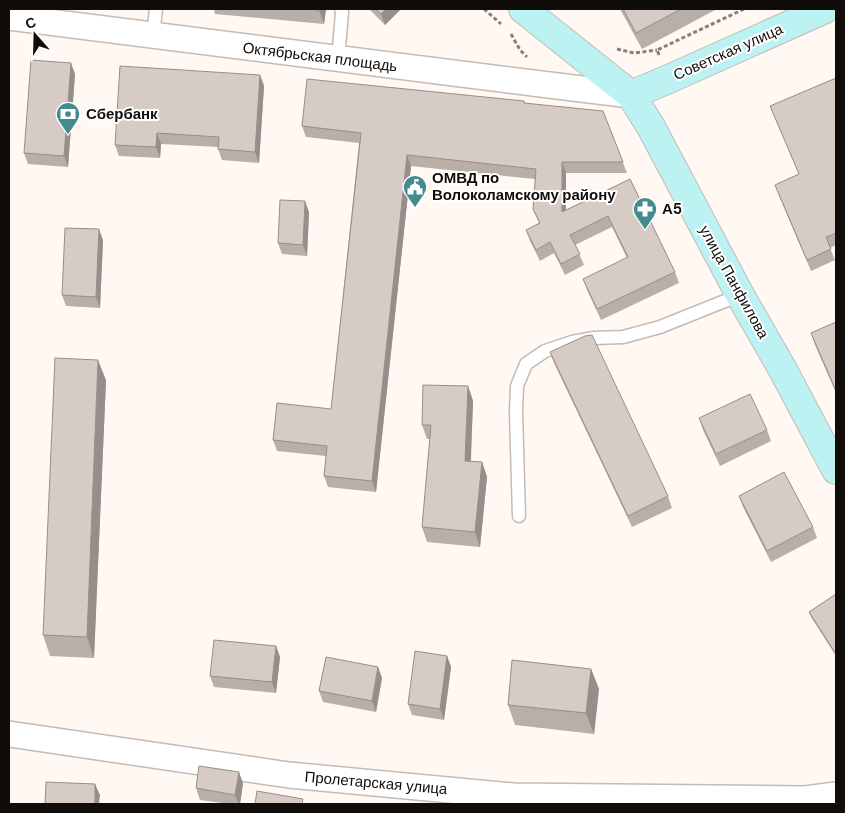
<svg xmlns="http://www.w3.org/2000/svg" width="845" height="813" viewBox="0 0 845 813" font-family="'DM Sans',sans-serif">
	<rect width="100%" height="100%" fill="#fff8f3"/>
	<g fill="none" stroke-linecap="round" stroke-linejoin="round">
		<g stroke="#c5bab4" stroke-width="15">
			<g id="lane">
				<path d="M153,36L156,9"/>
				<path d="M338,59L342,13L341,9"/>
				<path d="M519,516L516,412L517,386L526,364L545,351L572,342L594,338L623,337L660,327L740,295"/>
			</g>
		</g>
		<g stroke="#c5bab4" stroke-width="28">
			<g id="street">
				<path d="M9,17L557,86L631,95"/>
				<path d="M9,734L289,775L513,796L805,799L836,795"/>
			</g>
		</g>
		<g stroke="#c5bab4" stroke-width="30">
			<g id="secondary">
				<path d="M523,9L631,95L651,127L740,295L783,370L836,470"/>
				<path d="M631,95L671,78L825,9"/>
			</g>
		</g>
		<g stroke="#87817e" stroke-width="3" stroke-dasharray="4 2.5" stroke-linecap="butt">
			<path d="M484,9L501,24"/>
			<path d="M511,34L520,50L527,57"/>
			<path d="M617,49L634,53L657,50"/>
			<path d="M659,55L657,50L744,9"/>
		</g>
		<use href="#lane" stroke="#fff" stroke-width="12"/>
		<use href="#street" stroke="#fff" stroke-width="25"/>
		<use href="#secondary" stroke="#bdf2f3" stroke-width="28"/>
	</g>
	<g fill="#b9afa9">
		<path d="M198,9H326L324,24L215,14L214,10Z"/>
		<path d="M369,9H401L385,25Z"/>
		<path d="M620,9H717L642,49Z"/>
		<path d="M75,74L68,167L28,164L24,153Z"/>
		<path d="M260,75L264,86L259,163L222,160L218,149V147L161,144L160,158L119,156L115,145Z"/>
		<path d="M836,78V245L830,248L835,260L811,271L779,196L775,185L799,174L770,106Z"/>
		<path d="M524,101L525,104L603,111L627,173H566V210L630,179L675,272L679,283L601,320L587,290L583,279L627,258L612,227L575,245L584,265L565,275L554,253L540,261L530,241L526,230L539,223L533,209L535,179L411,166L376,492L328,487L324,476L326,456L277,451L273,440L331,409L359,143L306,137L302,126Z"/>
		<path d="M309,212L307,256L282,254L278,243Z"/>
		<path d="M103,240L100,308L66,306L62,295Z"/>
		<path d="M836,322V393L815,345L811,333Z"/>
		<path d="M550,352L668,496L672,508L632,527L554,363Z"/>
		<path d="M106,380L94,658L50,656L43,635Z"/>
		<path d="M468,386L473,401L471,461L482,462L487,477L480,547L427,542L422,527L430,439H427L422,425Z"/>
		<path d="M699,418L767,430L771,441L720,466L703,430Z"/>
		<path d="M739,496L813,527L817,538L771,562L743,507Z"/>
		<path d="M836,594V656L811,617L809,612Z"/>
		<path d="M276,646L280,657L276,693L214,687L210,676Z"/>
		<path d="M447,656L451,667L444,720L412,715L408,704Z"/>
		<path d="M378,667L382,678L376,712L323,702L319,691Z"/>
		<path d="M591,669L599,689L594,734L515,725L508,705Z"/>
		<path d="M243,783L240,804H230L200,800L196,788Z"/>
	</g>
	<g fill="#968e8a">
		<path d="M319,9H326L324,24L319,10Z"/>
		<path d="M386,9H401L385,25L381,14Z"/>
		<path d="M71,63L75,74L68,167L64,156Z"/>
		<path d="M260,75L264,86L259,163L255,152Z"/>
		<path d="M157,133L161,144L160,158L156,147Z"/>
		<path d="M407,155L411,166L376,492L372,481Z"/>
		<path d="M562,162L566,173V223L562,212Z"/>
		<path d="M305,201L309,212L307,256L303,245Z"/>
		<path d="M99,229L103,240L100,308L96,297Z"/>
		<path d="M98,360L106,380L94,658L87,637Z"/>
		<path d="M468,386L473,401L470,475L465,461Z"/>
		<path d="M482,462L487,477L480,547L475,532Z"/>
		<path d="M276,646L280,657L276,693L272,682Z"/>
		<path d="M447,656L451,667L444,720L440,709Z"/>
		<path d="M378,667L382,678L376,712L372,701Z"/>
		<path d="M591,669L599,689L594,734L586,713Z"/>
		<path d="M239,772L243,783L240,804H239L235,795Z"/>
		<path d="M95,784L100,795L99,804H95Z"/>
	</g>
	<g fill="#d7cbc5" stroke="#968e8a">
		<path d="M306,9H319V10Z"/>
		<path d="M376,9H386L381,14Z"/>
		<path d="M623,9H681L636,33Z"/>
		<path d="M31,60L71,63L64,156L24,153Z"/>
		<path d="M120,66L260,75L255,152L218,149L219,137L157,133L156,147L115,145Z"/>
		<path d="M836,78V233L826,237L831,249L807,260L775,185L799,174L770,106Z"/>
		<path d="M307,79L524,101V103L603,111L623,162H562V212L630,179L675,272L597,309L583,279L628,257L608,216L570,235L580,254L561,264L550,242L536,250L526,230L540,223L533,209L536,169L407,155L372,481L324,476L327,446L273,440L277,403L331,409L361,133L302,126Z"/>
		<path d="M280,200L305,201L303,245L278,243Z"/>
		<path d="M65,228L99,229L96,297L62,295Z"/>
		<path d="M836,322V391L811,333Z"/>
		<path d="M592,335L668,496L628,516L550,352L585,336Z"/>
		<path d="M55,358L98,360L87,637L43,635Z"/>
		<path d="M423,385L468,386L465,461L482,462L475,532L422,527L431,425H422Z"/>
		<path d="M750,394L767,430L716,454L699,418Z"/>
		<path d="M784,472L813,527L767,551L739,496Z"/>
		<path d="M836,594V654L809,612Z"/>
		<path d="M214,640L276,646L272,682L210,676Z"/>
		<path d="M415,651L447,656L440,709L408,704Z"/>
		<path d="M326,657L378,667L372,701L319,691Z"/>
		<path d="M512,660L591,669L586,713L508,705Z"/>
		<path d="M199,766L239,772L235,795L196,788Z"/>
		<path d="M46,782L95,784V804H45Z"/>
		<path d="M257,791L303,799L302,804H255Z"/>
	</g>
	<defs>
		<g id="bank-pin" transform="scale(1.25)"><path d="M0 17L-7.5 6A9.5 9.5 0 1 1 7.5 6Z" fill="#438b8d" stroke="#fff"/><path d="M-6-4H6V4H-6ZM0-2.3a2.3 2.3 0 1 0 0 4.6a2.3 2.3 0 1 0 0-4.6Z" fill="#fff"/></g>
		<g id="civic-pin" transform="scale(1.25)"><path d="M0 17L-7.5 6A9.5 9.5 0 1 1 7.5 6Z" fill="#438b8d" stroke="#fff"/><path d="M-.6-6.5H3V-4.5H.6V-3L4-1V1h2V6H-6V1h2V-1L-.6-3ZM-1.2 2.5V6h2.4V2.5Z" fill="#fff"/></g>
		<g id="pharmacy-pin" transform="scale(1.25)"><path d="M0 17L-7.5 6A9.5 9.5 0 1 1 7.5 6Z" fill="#438b8d" stroke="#fff"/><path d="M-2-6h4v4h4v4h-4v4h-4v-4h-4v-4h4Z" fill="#fff"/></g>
	</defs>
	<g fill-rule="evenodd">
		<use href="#bank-pin" x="68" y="114"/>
		<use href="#civic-pin" x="415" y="187"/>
		<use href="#pharmacy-pin" x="645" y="209"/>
	</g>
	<g text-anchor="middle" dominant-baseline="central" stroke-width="4" stroke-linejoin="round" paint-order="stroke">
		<g font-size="15" fill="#100c0a" stroke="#fff">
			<text transform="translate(728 52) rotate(-24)">Советская улица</text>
			<text transform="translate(320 57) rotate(7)">Октябрьская площадь</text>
			<text transform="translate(734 282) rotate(61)">улица Панфилова</text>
			<text transform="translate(376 783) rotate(5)">Пролетарская улица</text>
		</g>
		<g font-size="15" font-weight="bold" fill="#100c0a" stroke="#fff" text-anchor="start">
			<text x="86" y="114">Сбербанк</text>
			<text x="432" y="178">ОМВД по<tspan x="432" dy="17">Волоколамскому району</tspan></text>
			<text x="662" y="209">А5</text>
		</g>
	</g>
	<rect width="845" height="813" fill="none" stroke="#100c0a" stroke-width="20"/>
	<g transform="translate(35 35) rotate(340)" stroke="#ffffff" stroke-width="4" paint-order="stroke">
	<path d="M0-4L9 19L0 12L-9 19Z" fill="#100c0a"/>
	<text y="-8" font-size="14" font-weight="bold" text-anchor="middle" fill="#100c0a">С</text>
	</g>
</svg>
